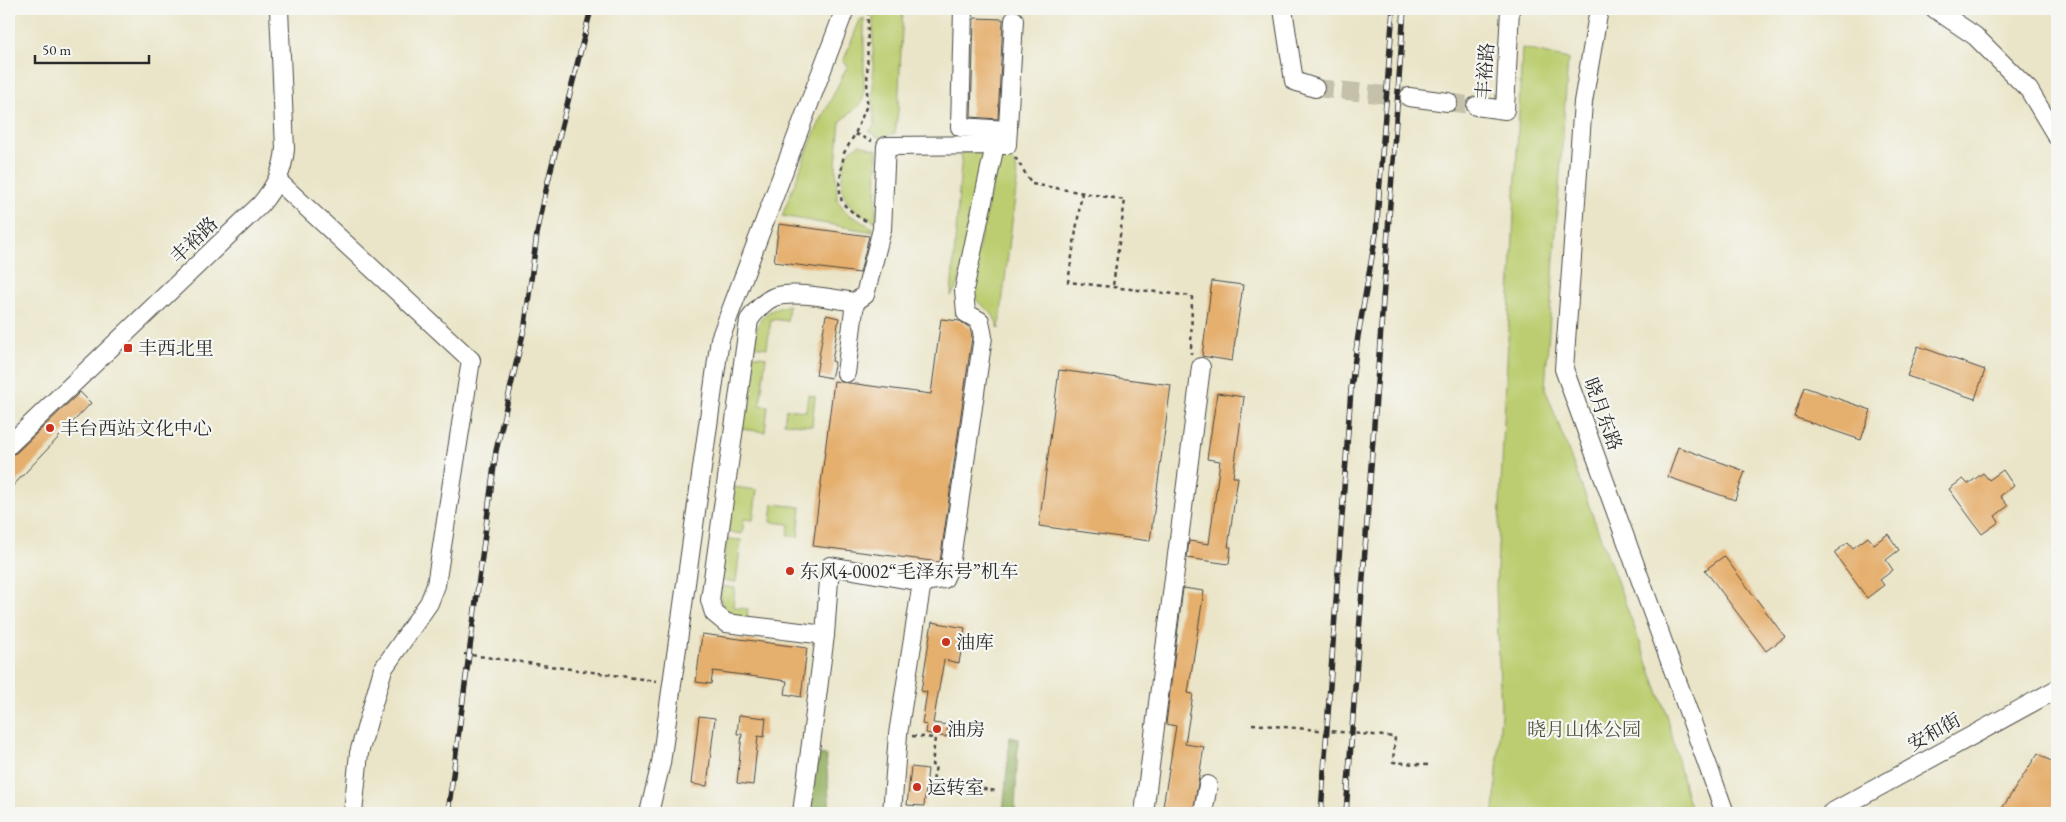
<svg xmlns="http://www.w3.org/2000/svg" width="2066" height="822" viewBox="0 0 2066 822" font-family="'EB Garamond','Noto Serif SC',serif">
	<rect width="100%" height="100%" fill="#f6f6f2"/>
	<filter id="ink" filterUnits="userSpaceOnUse"><feTurbulence type="fractalNoise" baseFrequency=".02" numOctaves="2"/><feDisplacementMap in="SourceGraphic" scale="10" xChannelSelector="R" yChannelSelector="G"/><feConvolveMatrix kernelMatrix="1 2 1 2 8 2 1 2 1" color-interpolation-filters="sRGB"/></filter>
	<filter id="wash" filterUnits="userSpaceOnUse"><feTurbulence type="fractalNoise" baseFrequency=".0096" numOctaves="4" result="noise"/><feDisplacementMap in="SourceGraphic" scale="20" xChannelSelector="R" yChannelSelector="G"/><feGaussianBlur stdDeviation="1.12" result="paint"/><feColorMatrix in="noise" values="0 0 0 0 0 0 0 0 0 0 0 0 0 0 0 0 0 1.4 0 .05"/><feComposite in="paint" operator="in"/></filter>
	<g filter="url(#wash)">
		<rect width="100%" height="100%" fill="#eae5c8"/>
		<g fill="#bbcd70" stroke="#737c4e">
			<path d="M875,9H903L898,111L895,133L879,138L869,131L875,125L873,109V15Z"/>
			<path d="M864,18V94L862,103L840,122L836,164L837,200L848,214L873,228V232L782,216L813,136L848,65L843,62L860,20Z"/>
			<path d="M1522,48L1568,59L1545,388L1667,715L1687,798L1693,813H1494L1501,712L1496,588Z"/>
			<path d="M860,144L877,150L876,222C865,216 854,211 847,201C839,190 841,166 848,154C850,150 856,147 860,144Z"/>
			<path d="M962,152L984,153L959,283L951,296Z"/>
			<path d="M1008,154L1016,166L1017,181L999,329C997,324 995,318 992,314C980,301 975,305 971,284L992,185L1003,156Z"/>
			<path d="M789,305L787,321L771,319L767,348L753,346C758,319 760,312 789,305Z"/>
			<path d="M752,355L766,357L760,405L768,406L765,432L741,429Z"/>
			<path d="M808,395L815,396L812,426L784,423L786,409L806,411Z"/>
			<path d="M734,487L757,490L753,520L744,519L742,534L728,532Z"/>
			<path d="M773,504L801,507L798,537L788,536L789,524L771,522Z"/>
			<path d="M727,539L741,540L736,582L721,580Z"/>
			<path d="M720,586L735,588L733,607L748,609L747,618C727,614 718,608 720,586Z"/>
		</g>
		<g fill="#94b062" stroke="#606e46">
			<path d="M1010,737L1018,739L1015,813H1003Z"/>
			<path d="M816,754L826,755L830,813H809Z"/>
		</g>
		<g id="blocks">
			<g fill="#e5af6d">
				<path d="M974,18L1003,19L998,119L971,117Z"/>
				<path d="M779,224L869,236L860,273L774,262Z"/>
				<path d="M1212,281L1243,285L1232,361L1202,356Z"/>
				<path d="M826,315L839,318L832,361L835,362L831,378L816,375Z"/>
				<path d="M941,319L960,321L970,328L972,337L940,562L813,546L834,381L931,394Z"/>
				<path d="M1918,346L1985,370L1975,399L1907,376Z"/>
				<path d="M1059,370L1171,385L1150,541L1039,526Z"/>
				<path d="M1804,387L1871,410L1861,440L1794,417Z"/>
				<path d="M80,392L91,403L9,490V455L16,453Z"/>
				<path d="M1217,393L1244,397L1233,477H1238L1228,547H1231L1229,564L1187,558L1189,541L1209,544L1220,461L1207,459Z"/>
				<path d="M1678,447L1745,471L1735,500L1668,477Z"/>
				<path d="M2003,470L2014,486L2000,496L2008,506L1995,516L1999,522L1982,534L1949,489L1963,479L1968,484L1983,473L1989,480Z"/>
				<path d="M1888,534L1899,550L1886,560L1893,570L1880,580L1884,585L1867,598L1834,553L1848,542L1853,548L1868,537L1874,544Z"/>
				<path d="M1724,556L1785,637L1766,651L1705,570Z"/>
				<path d="M1183,588L1204,591L1188,693L1193,694L1185,744L1204,747L1193,813H1162L1176,726L1166,724Z"/>
				<path d="M932,622L965,628L959,663L944,660L933,723L948,725L946,737L926,733L927,725L922,724L927,692L921,691Z"/>
				<path d="M702,634L807,648L801,697L785,694L787,681L713,671L711,684L696,682Z"/>
				<path d="M739,715L766,718L764,737L758,736L753,785L737,783L742,734H737Z"/>
				<path d="M699,716L715,718L707,786L691,784Z"/>
				<path d="M2038,753L2057,765V813H1999Z"/>
				<path d="M911,767L928,769L924,806L907,805Z"/>
			</g>
		</g>
	</g>
	<g filter="url(#ink)">
		<use href="#blocks" fill-opacity="0" stroke="#484743" stroke-width="1"/>
		<g fill="none" stroke-linecap="round" stroke-linejoin="round">
			<g stroke="#c4c0a9" stroke-width="18" stroke-dasharray="18 9" stroke-linecap="butt">
				<path d="M1315,88L1409,97"/>
				<path d="M1448,102L1476,106"/>
			</g>
			<g stroke="#484743" stroke-width="20">
				<g id="minor">
					<path d="M963,9L960,127L1008,130"/>
					<path d="M1283,9L1294,81L1315,88"/>
					<path d="M1599,9L1583,102L1564,369L1725,813"/>
					<path d="M1935,9L1975,36L2029,90L2057,137"/>
					<path d="M1409,97L1448,102"/>
					<path d="M1476,106L1505,110L1510,9"/>
					<path d="M278,181L471,360L436,585L429,603L383,669L359,753L353,813"/>
					<path d="M846,373L855,302"/>
					<path d="M9,445L261,204C275,187 283,171 285,149L279,9"/>
					<path d="M825,635L830,566L922,582L944,579L950,566L983,337L980,321L966,313L964,290L995,145"/>
					<path d="M649,813L661,763L720,339L845,9"/>
					<path d="M802,813L825,635L726,623L714,613L710,600L749,320C755,312 764,301 774,297C795,290 833,299 855,302L865,295L882,229L886,146L1007,145L1014,20"/>
					<path d="M892,813L898,734L922,582"/>
					<path d="M1144,813L1201,367"/>
					<path d="M1203,813L1208,785"/>
					<path d="M1831,813L2057,689"/>
				</g>
			</g>
			<g stroke="#484743" stroke-width="2.5" stroke-dasharray="4 4" stroke-linecap="butt">
				<path d="M855,134L872,141"/>
				<path d="M1015,157L1032,184L1125,200L1113,286"/>
				<path d="M1082,192L1068,282L1192,296L1191,354"/>
				<path d="M866,221L857,216L842,203L839,186L844,153L855,134L867,105L868,9"/>
				<path d="M464,654L656,681"/>
				<path d="M1252,724L1395,737L1393,762L1428,765"/>
				<path d="M912,736L935,738L932,765L936,766L933,781L997,791"/>
			</g>
			<use href="#minor" stroke="#fff" stroke-width="18"/>
			<g stroke="#2b2b2b" stroke-width="5.5">
				<g id="rail">
					<path d="M448,813L496,451L525,325L537,234L548,181L591,9"/>
					<path d="M1321,813L1351,389L1358,336L1376,234L1393,9"/>
					<path d="M1346,813L1404,9"/>
				</g>
			</g>
			<use href="#rail" stroke="#f6f6f2" stroke-width="4" stroke-dasharray="11" stroke-linecap="butt"/>
		</g>
	</g>
	<g fill="#c8321e" stroke="#f6f6f2" stroke-width="2">
		<rect x="123" y="343" width="10" height="10" rx="2.5"/>
		<circle cx="50" cy="428" r="5"/>
		<circle cx="790" cy="571" r="5"/>
		<circle cx="946" cy="642" r="5"/>
		<circle cx="937" cy="729" r="5"/>
		<circle cx="917" cy="787" r="5"/>
	</g>
	<g text-anchor="middle" dominant-baseline="central" stroke-width="4.5" stroke-linejoin="round" paint-order="stroke">
		<g font-size="19" fill="#2b2b2b" stroke="#f6f6f2">
			<text transform="translate(1485 71) rotate(-86)">丰裕路</text>
			<text transform="translate(194 240) rotate(-44)">丰裕路</text>
			<text transform="translate(1603 414) rotate(70)">晓月东路</text>
			<text transform="translate(1934 732) rotate(-29)">安和街</text>
		</g>
		<g font-size="19" fill="#2b2b2b" stroke="#f6f6f2" text-anchor="start">
			<text x="138" y="348">丰西北里</text>
			<text x="60" y="428">丰台西站文化中心</text>
			<text x="800" y="571">东风4-0002“毛泽东号”机车</text>
			<text x="956" y="642">油库</text>
			<text x="947" y="729">油房</text>
			<text x="927" y="787">运转室</text>
		</g>
		<g font-size="19" fill="#4f543c" stroke="#f6f6f2">
			<text x="1584" y="729">晓月山体公园</text>
		</g>
	</g>
	<rect width="2066" height="822" fill="none" stroke="#f6f6f2" stroke-width="30"/>
	<path d="M35 55v8h114v-8" fill="none" stroke="#2b2b2b" stroke-width="2.5"/>
	<text x="42" y="55" font-size="15" fill="#2b2b2b" stroke="#f6f6f2" stroke-width="4" paint-order="stroke">50 m</text>
</svg>
